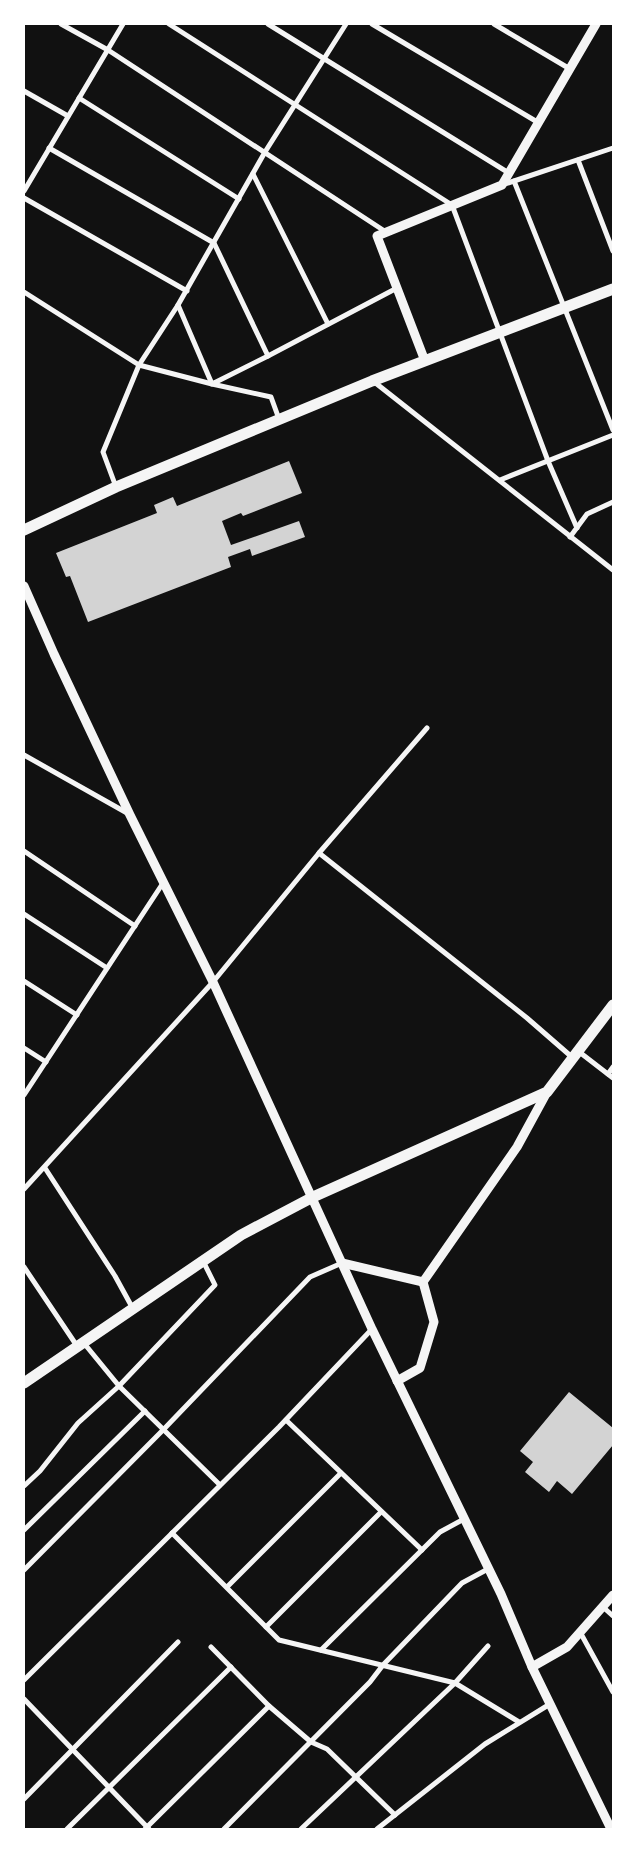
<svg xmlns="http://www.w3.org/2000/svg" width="637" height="1853" viewBox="0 0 637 1853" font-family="Jost,sans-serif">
	<rect width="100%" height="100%" fill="#111"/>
	<g fill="#d3d3d3">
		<path d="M289,461L302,493L243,516L241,513L222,521L231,545L299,521L305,537L252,556L250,549L228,557L231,567L88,622L70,576L66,577L56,553L157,513L154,505L173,497L177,506Z"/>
		<path d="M569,1392L613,1428V1445L572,1494L557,1481L549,1492L525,1472L533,1462L520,1451Z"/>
	</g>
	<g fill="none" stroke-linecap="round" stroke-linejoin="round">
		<g stroke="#f5f5f5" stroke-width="5">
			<path d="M61,24L108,50L386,232"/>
			<path d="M169,24L452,205L548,461L577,528"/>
			<path d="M268,24L509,173"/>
			<path d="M372,24L539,123"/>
			<path d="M494,24L570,69"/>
			<path d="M24,91L68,116"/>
			<path d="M79,98L239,199"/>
			<path d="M49,148L214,243L268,356"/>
			<path d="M578,160L613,251"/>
			<path d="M253,174L328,324"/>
			<path d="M514,181L613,430"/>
			<path d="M502,185L613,148"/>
			<path d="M24,191L123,24"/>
			<path d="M24,198L187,291"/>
			<path d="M24,292L139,365L212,384L271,397L279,419"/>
			<path d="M178,305L212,384L268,356L397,288"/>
			<path d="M373,381L613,570"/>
			<path d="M500,480L613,435"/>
			<path d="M116,487L103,452L139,365L178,305L265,152L346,24"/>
			<path d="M570,537L587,514L613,502"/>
			<path d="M24,755L127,813"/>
			<path d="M24,851L135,926"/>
			<path d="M319,853L527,1018L573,1058"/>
			<path d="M24,914L107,968"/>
			<path d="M24,981L77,1015"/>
			<path d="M24,1048L46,1062"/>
			<path d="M578,1051L613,1078"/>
			<path d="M608,1074L613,1067"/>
			<path d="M24,1095L163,883"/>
			<path d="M45,1168L115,1276L132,1307"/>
			<path d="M24,1189L213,982L319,853L427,728"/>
			<path d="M24,1267L77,1346"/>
			<path d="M83,1342L119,1386L220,1485"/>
			<path d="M286,1420L422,1550"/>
			<path d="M24,1486L40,1471L78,1423L119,1386L215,1285L203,1261"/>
			<path d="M24,1530L145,1411"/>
			<path d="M172,1533L279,1640L455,1683L519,1722"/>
			<path d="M24,1570L164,1429L310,1277L342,1263"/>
			<path d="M227,1587L341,1473"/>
			<path d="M603,1607L613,1616"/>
			<path d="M266,1627L381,1512"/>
			<path d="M580,1632L613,1692"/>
			<path d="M211,1647L269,1706L311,1742L327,1749L395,1815"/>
			<path d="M321,1650L440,1532L464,1519"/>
			<path d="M24,1680L279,1427L372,1329"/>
			<path d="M24,1699L149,1829"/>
			<path d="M24,1799L178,1642"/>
			<path d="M67,1829L231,1667"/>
			<path d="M145,1829L269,1706"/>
			<path d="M224,1829L370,1682L383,1665L462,1583L488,1569"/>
			<path d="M301,1829L455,1683L488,1646"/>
			<path d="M377,1829L485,1744L550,1704"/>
		</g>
		<g stroke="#f5f5f5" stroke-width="9">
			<path d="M425,361L377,236L502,185L596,24"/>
			<path d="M24,586L54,654L130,815L213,982L372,1329L501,1594L532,1667L611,1829"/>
			<path d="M342,1263L423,1282"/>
			<path d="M397,1381L420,1368L434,1322L423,1282L517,1147L547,1092"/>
			<path d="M532,1667L567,1647L613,1595"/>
		</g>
		<g stroke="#f5f5f5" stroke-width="11">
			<path d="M24,530L116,487L372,381L613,289"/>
			<path d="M24,1383L241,1235L313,1197L547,1092L613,1005"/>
		</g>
	</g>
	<rect width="637" height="1853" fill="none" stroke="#ffffff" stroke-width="50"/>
</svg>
